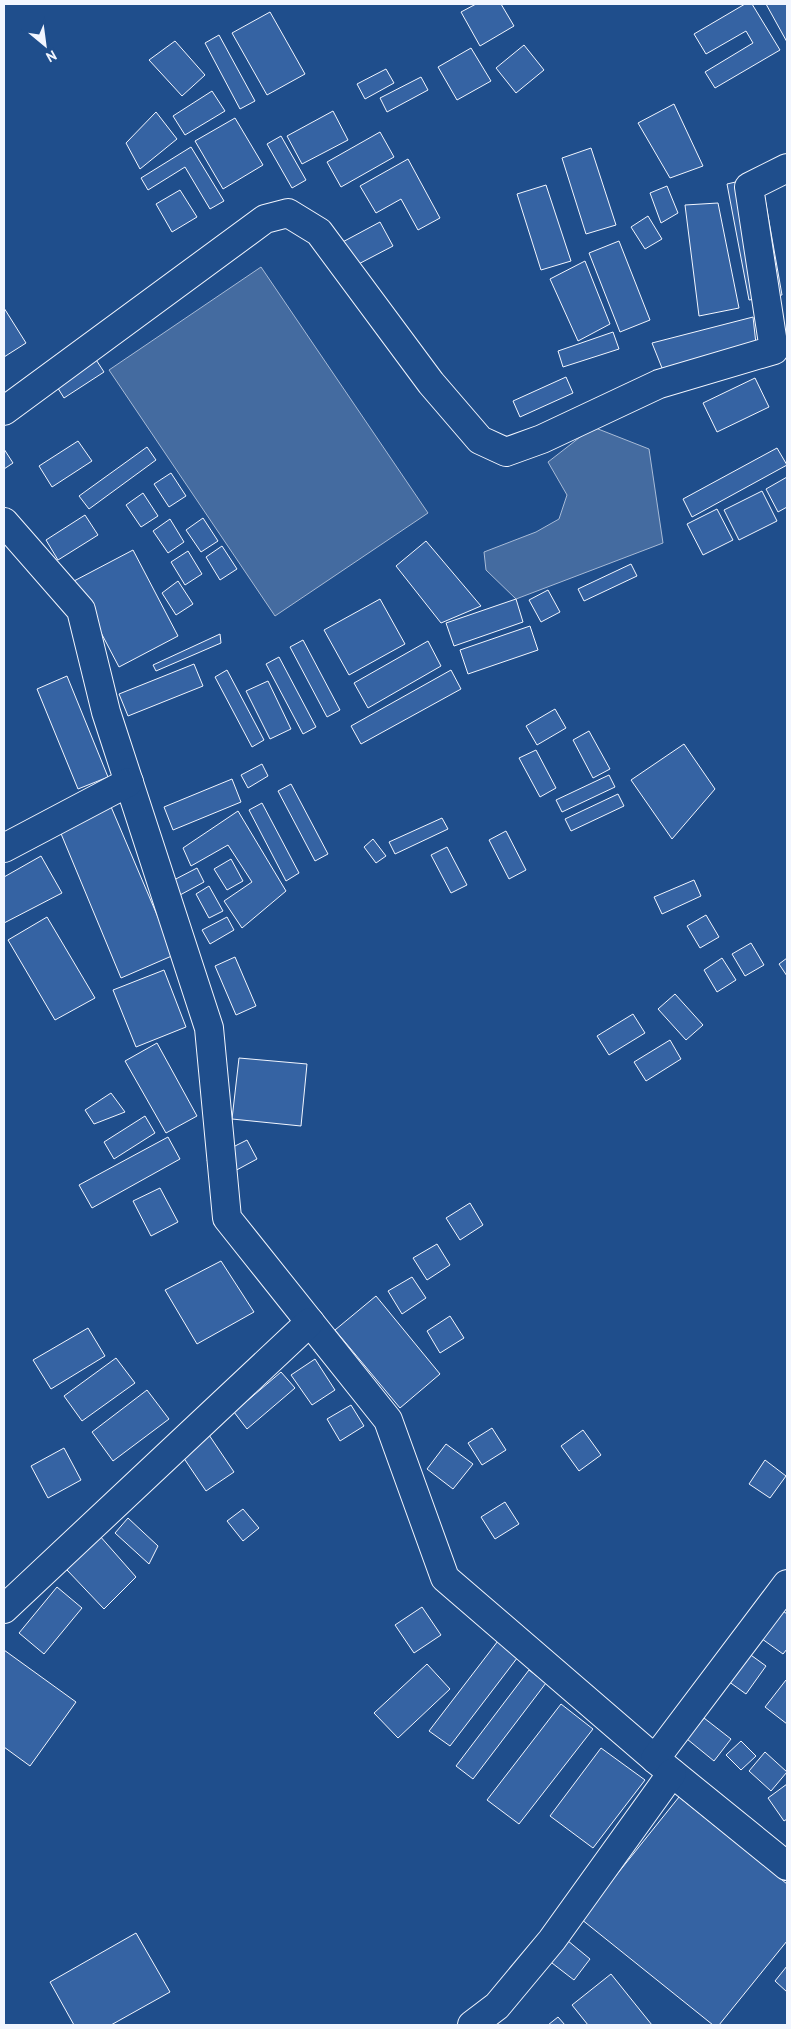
<svg xmlns="http://www.w3.org/2000/svg" width="791" height="2029" viewBox="0 0 791 2029" font-family="'PT Sans',sans-serif">
	<rect width="100%" height="100%" fill="#1f4e8c"/>
	<g fill="#446ba0" stroke="#a8bbd7">
		<path d="M261,267L428,513L275,616L109,370Z"/>
		<path d="M593,427L649,449L663,543L516,599L486,570L484,552L536,532L559,519L567,495L548,462Z"/>
	</g>
	<g fill="#3563a3" stroke="#f2f6ff">
		<path d="M476,4H501L514,26L480,46L461,12Z"/>
		<path d="M745,4H752L780,50L715,88L705,72L753,43L746,31L706,54L694,34Z"/>
		<path d="M766,4H787V42Z"/>
		<path d="M270,12L305,74L267,95L232,33Z"/>
		<path d="M219,35L255,101L240,109L205,43Z"/>
		<path d="M175,41L205,75L182,96L149,60Z"/>
		<path d="M524,45L544,70L516,93L496,68Z"/>
		<path d="M471,48L491,81L457,100L438,67Z"/>
		<path d="M386,69L394,83L365,99L357,84Z"/>
		<path d="M421,77L428,90L387,112L380,98Z"/>
		<path d="M212,91L225,111L185,135L173,116Z"/>
		<path d="M674,104L703,166L670,178L638,123Z"/>
		<path d="M333,111L348,140L302,164L287,136Z"/>
		<path d="M156,112L177,139L140,169L126,143Z"/>
		<path d="M235,118L263,165L223,189L195,141Z"/>
		<path d="M380,132L394,157L341,187L327,162Z"/>
		<path d="M281,136L306,180L292,188L267,144Z"/>
		<path d="M191,147L224,201L210,209L185,167L148,190L141,178Z"/>
		<path d="M591,148L616,225L586,234L562,158Z"/>
		<path d="M408,159L440,218L418,230L401,199L376,213L360,186Z"/>
		<path d="M761,176L782,295L749,300L727,184Z"/>
		<path d="M546,185L571,261L541,270L517,194Z"/>
		<path d="M667,186L678,213L661,223L650,193Z"/>
		<path d="M180,190L197,217L172,232L156,204Z"/>
		<path d="M718,203L739,308L699,316L685,205Z"/>
		<path d="M648,216L662,239L645,249L631,227Z"/>
		<path d="M380,222L393,246L349,269L337,245Z"/>
		<path d="M619,241L650,320L620,332L589,253Z"/>
		<path d="M585,261L610,324L578,341L550,279Z"/>
		<path d="M4,308L26,343L4,357Z"/>
		<path d="M753,317L756,344L664,373L652,343Z"/>
		<path d="M613,332L619,349L563,367L558,351Z"/>
		<path d="M91,352L104,372L64,398L51,377Z"/>
		<path d="M566,377L573,393L520,417L513,401Z"/>
		<path d="M755,378L769,407L717,432L703,403Z"/>
		<path d="M78,441L92,461L52,487L39,466Z"/>
		<path d="M147,447L156,460L89,509L79,496Z"/>
		<path d="M777,448L787,465L692,517L683,499Z"/>
		<path d="M4,449L13,463L4,469Z"/>
		<path d="M171,473L186,496L169,507L154,484Z"/>
		<path d="M787,477V507L778,512L766,489Z"/>
		<path d="M762,491L777,521L739,540L724,510Z"/>
		<path d="M143,493L158,516L141,527L126,505Z"/>
		<path d="M717,509L733,540L703,555L687,524Z"/>
		<path d="M85,515L98,535L58,560L46,540Z"/>
		<path d="M203,518L218,541L201,552L186,530Z"/>
		<path d="M170,519L184,542L168,553L153,531Z"/>
		<path d="M426,541L481,606L441,623L396,566Z"/>
		<path d="M222,546L237,569L220,580L206,557Z"/>
		<path d="M133,550L178,636L119,667L74,581Z"/>
		<path d="M188,551L202,574L185,585L171,562Z"/>
		<path d="M631,564L637,576L584,601L578,589Z"/>
		<path d="M178,581L193,604L176,615L162,593Z"/>
		<path d="M548,590L560,612L541,622L529,600Z"/>
		<path d="M380,599L405,644L349,675L324,630Z"/>
		<path d="M516,599L523,622L454,646L446,623Z"/>
		<path d="M530,626L538,650L468,674L460,650Z"/>
		<path d="M220,634L221,643L156,671L153,665Z"/>
		<path d="M303,640L340,710L327,717L290,647Z"/>
		<path d="M428,641L441,666L368,708L354,683Z"/>
		<path d="M279,657L316,727L303,734L266,664Z"/>
		<path d="M194,664L203,686L128,716L119,694Z"/>
		<path d="M227,670L264,740L252,747L215,677Z"/>
		<path d="M451,670L461,689L361,744L351,726Z"/>
		<path d="M67,676L108,777L78,789L37,689Z"/>
		<path d="M268,681L291,729L270,739L246,691Z"/>
		<path d="M555,709L566,728L537,745L526,726Z"/>
		<path d="M589,731L610,769L593,778L573,740Z"/>
		<path d="M684,744L715,789L672,839L631,780Z"/>
		<path d="M536,750L556,788L540,797L519,758Z"/>
		<path d="M262,764L268,776L248,788L241,775Z"/>
		<path d="M609,775L615,787L562,812L556,800Z"/>
		<path d="M232,779L241,802L173,830L164,807Z"/>
		<path d="M291,784L328,854L315,861L278,791Z"/>
		<path d="M618,794L624,806L571,831L565,819Z"/>
		<path d="M109,802L174,955L121,978L57,824Z"/>
		<path d="M262,803L299,873L286,881L249,810Z"/>
		<path d="M238,811L286,891L242,928L224,901L252,882L228,845L191,866L183,848Z"/>
		<path d="M442,818L448,829L395,854L389,842Z"/>
		<path d="M506,831L526,870L509,879L489,840Z"/>
		<path d="M373,839L386,856L376,863L364,847Z"/>
		<path d="M447,847L467,885L451,893L431,855Z"/>
		<path d="M41,856L62,893L4,923V877Z"/>
		<path d="M231,859L243,881L227,890L214,869Z"/>
		<path d="M197,868L204,882L180,895L172,881Z"/>
		<path d="M694,880L701,896L662,914L654,897Z"/>
		<path d="M209,886L223,911L209,918L196,894Z"/>
		<path d="M706,915L719,937L700,948L687,926Z"/>
		<path d="M47,917L95,998L55,1020L8,940Z"/>
		<path d="M227,917L234,930L210,944L202,930Z"/>
		<path d="M751,943L764,965L745,976L732,954Z"/>
		<path d="M235,957L256,1006L236,1015L215,966Z"/>
		<path d="M722,958L736,980L717,992L704,970Z"/>
		<path d="M787,958V976L779,964Z"/>
		<path d="M164,970L186,1027L136,1047L113,990Z"/>
		<path d="M675,994L703,1025L686,1040L658,1009Z"/>
		<path d="M633,1014L645,1033L609,1055L597,1036Z"/>
		<path d="M670,1040L681,1059L646,1081L634,1062Z"/>
		<path d="M157,1043L197,1116L166,1133L125,1061Z"/>
		<path d="M239,1058L307,1064L301,1126L232,1119Z"/>
		<path d="M111,1093L125,1112L94,1124L85,1110Z"/>
		<path d="M145,1116L155,1133L114,1159L104,1142Z"/>
		<path d="M168,1137L180,1159L92,1208L79,1185Z"/>
		<path d="M247,1140L257,1159L218,1180L207,1160Z"/>
		<path d="M160,1188L178,1222L151,1236L133,1201Z"/>
		<path d="M470,1203L483,1225L460,1240L446,1218Z"/>
		<path d="M437,1244L450,1265L427,1280L413,1258Z"/>
		<path d="M221,1261L254,1312L197,1344L165,1290Z"/>
		<path d="M412,1277L426,1298L402,1314L388,1291Z"/>
		<path d="M376,1296L440,1374L400,1408L335,1330Z"/>
		<path d="M450,1316L464,1338L440,1353L427,1331Z"/>
		<path d="M88,1328L105,1356L51,1389L33,1360Z"/>
		<path d="M116,1358L135,1383L82,1421L64,1396Z"/>
		<path d="M315,1359L335,1390L312,1405L291,1375Z"/>
		<path d="M281,1372L295,1388L247,1429L234,1412Z"/>
		<path d="M147,1390L169,1419L113,1461L92,1432Z"/>
		<path d="M351,1405L364,1426L340,1441L327,1419Z"/>
		<path d="M492,1428L506,1450L482,1465L468,1443Z"/>
		<path d="M583,1430L601,1455L579,1471L561,1446Z"/>
		<path d="M209,1435L234,1472L206,1491L181,1454Z"/>
		<path d="M446,1444L473,1464L453,1489L427,1469Z"/>
		<path d="M64,1448L81,1480L48,1498L31,1466Z"/>
		<path d="M765,1460L786,1476L770,1498L749,1484Z"/>
		<path d="M505,1502L519,1524L495,1539L481,1517Z"/>
		<path d="M243,1509L259,1528L243,1541L227,1521Z"/>
		<path d="M128,1518L158,1546L149,1564L115,1533Z"/>
		<path d="M99,1535L136,1577L104,1609L67,1570Z"/>
		<path d="M57,1587L82,1608L44,1654L19,1633Z"/>
		<path d="M422,1607L441,1635L414,1653L395,1625Z"/>
		<path d="M779,1608L787,1614V1649L783,1654L758,1636Z"/>
		<path d="M501,1637L521,1653L450,1746L429,1731Z"/>
		<path d="M741,1648L766,1666L746,1694L721,1676Z"/>
		<path d="M4,1650L76,1702L30,1766L4,1747Z"/>
		<path d="M427,1664L450,1689L398,1738L374,1713Z"/>
		<path d="M529,1670L546,1683L473,1779L456,1766Z"/>
		<path d="M786,1680L787,1681V1724L765,1707Z"/>
		<path d="M561,1704L593,1729L519,1824L487,1800Z"/>
		<path d="M704,1718L731,1739L714,1761L687,1739Z"/>
		<path d="M741,1741L756,1756L741,1770L726,1755Z"/>
		<path d="M601,1748L645,1780L593,1848L550,1816Z"/>
		<path d="M765,1752L787,1772L771,1791L749,1771Z"/>
		<path d="M787,1784V1819L784,1821L768,1798Z"/>
		<path d="M679,1797L787,1884V1941L719,2025H713L581,1919Z"/>
		<path d="M556,1931L590,1959L574,1980L539,1953Z"/>
		<path d="M136,1933L170,1992L111,2025H74L50,1982Z"/>
		<path d="M787,1966V1992L775,1981Z"/>
		<path d="M611,1974L652,2025H588L572,2005Z"/>
		<path d="M558,2017L565,2025H548Z"/>
	</g>
	<g fill="none" stroke-linecap="round" stroke-linejoin="round">
		<g stroke="#f2f6ff" stroke-width="30">
			<g id="street">
				<path d="M4,411L265,219L288,213L319,232L431,383L480,440L506,452L542,439L659,384L774,350L749,187L787,168"/>
				<path d="M4,522L81,610L106,712L209,1028L227,1218L388,1420L445,1578L655,1759L787,1866"/>
				<path d="M4,848L129,782"/>
				<path d="M4,1609L310,1322"/>
				<path d="M655,1759L787,1584"/>
				<path d="M472,2025L497,2006L552,1940L672,1773"/>
			</g>
		</g>
		<use href="#street" stroke="#1f4e8c" stroke-width="28"/>
	</g>
	<rect width="791" height="2029" fill="none" stroke="#f2f6ff" stroke-width="10"/>
	<g transform="translate(45 45) rotate(151)" stroke="#1f4e8c" stroke-width="4" paint-order="stroke">
	<path d="M0-4L9 19L0 12L-9 19Z" fill="#f2f6ff"/>
	<text y="-8" font-size="14" font-weight="bold" text-anchor="middle" fill="#f2f6ff">N</text>
	</g>
</svg>
